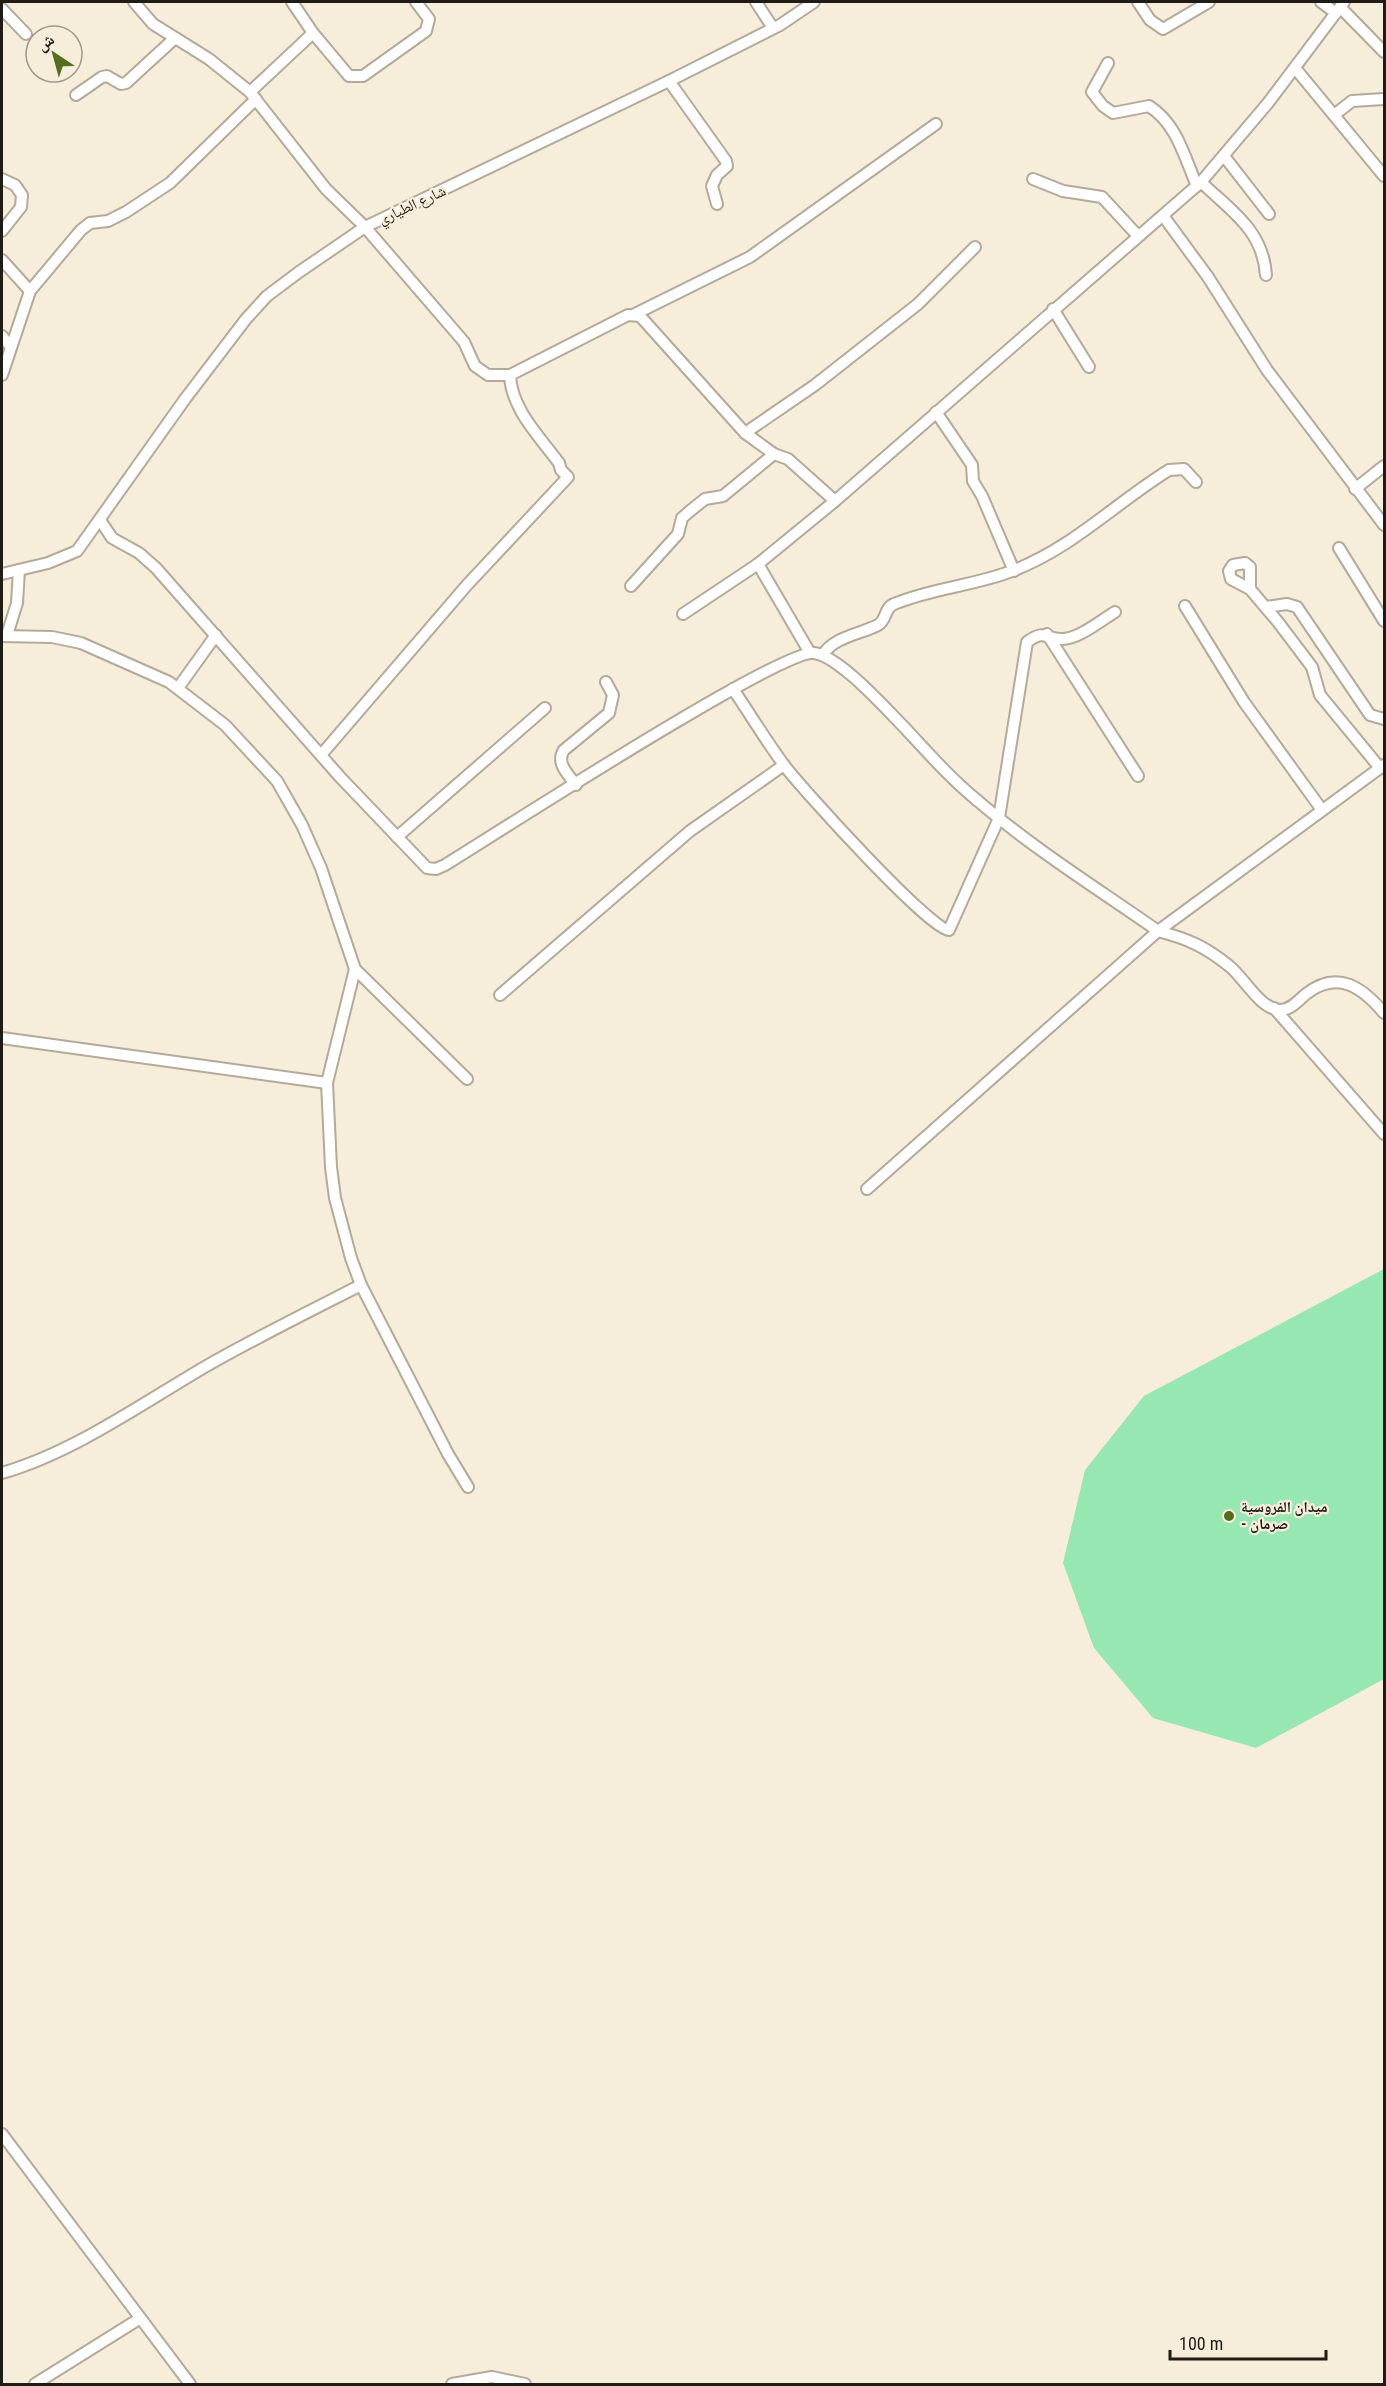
<svg xmlns="http://www.w3.org/2000/svg" width="1386" height="2386" viewBox="0 0 1386 2386" font-family="'Roboto Condensed','Noto Naskh Arabic',sans-serif">
	<rect width="100%" height="100%" fill="#f6eddb"/>
	<path fill="#97e7b2" d="M1384,1269V1679L1256,1748L1153,1718L1094,1648L1063,1563L1085,1470L1144,1396Z"/>
	<g fill="none" stroke-linecap="round" stroke-linejoin="round">
		<g stroke="#b3aa99" stroke-width="14">
			<g id="street">
				<path d="M134,2L153,24L209,59L250,92L326,189L365,227L464,342L475,366L488,375H510L628,315L640,316L745,433L774,454L788,459L835,501"/>
				<path d="M292,2L313,33L349,76H363L426,31L429,19L416,2"/>
				<path d="M756,2L773,28"/>
				<path d="M1138,2L1150,20L1163,29L1209,2"/>
				<path d="M1321,2L1336,13"/>
				<path d="M1340,7L1384,52"/>
				<path d="M2,9L26,34"/>
				<path d="M1108,63L1092,92L1103,106L1113,113L1149,106C1177,124 1184,156 1197,186"/>
				<path d="M1295,68L1384,176"/>
				<path d="M669,81L726,161L727,166L717,175L712,186L717,204"/>
				<path d="M250,92L313,33"/>
				<path d="M76,95L102,77L107,76L121,84L126,83L175,38"/>
				<path d="M1334,115L1352,101L1384,99"/>
				<path d="M1224,156L1269,214"/>
				<path d="M2,179L15,185L22,195L21,207L2,231"/>
				<path d="M1033,179L1063,191L1102,197L1138,236"/>
				<path d="M1201,182C1231,211 1263,230 1266,275"/>
				<path d="M1164,217L1208,277L1267,370L1384,525"/>
				<path d="M2,260L30,291"/>
				<path d="M1053,309L1089,367"/>
				<path d="M635,314L750,257L936,124"/>
				<path d="M2,336L11,347"/>
				<path d="M2,375L30,291L81,230L90,223L108,221L126,212L170,183L256,99"/>
				<path d="M936,412L972,465L973,481L982,496L1014,571"/>
				<path d="M745,433L815,385L918,304L975,247"/>
				<path d="M1355,489L1384,466"/>
				<path d="M100,520L112,538L139,553L156,568L340,777L427,868L436,869L445,865C494,835 781,649 814,653C839,656 886,709 904,727C928,753 951,779 978,801C1034,849 1098,889 1158,931C1188,939 1204,946 1228,965C1244,977 1258,1007 1279,1010C1290,1011 1299,1000 1306,994C1338,969 1363,988 1384,1013"/>
				<path d="M1339,548L1384,621"/>
				<path d="M2,574L48,563L77,551L185,399L246,319L267,296L299,272L365,227L669,81L780,25L814,2"/>
				<path d="M631,586L678,534L682,518L690,511L705,499L723,496L774,454"/>
				<path d="M1250,589V567L1245,563L1233,565L1229,571L1231,579L1250,589L1278,622L1312,667L1320,695L1380,768"/>
				<path d="M1185,606L1244,702L1322,810"/>
				<path d="M1266,607L1287,604L1297,607L1370,715L1384,719"/>
				<path d="M683,614L758,564"/>
				<path d="M1047,634L1138,776"/>
				<path d="M7,635L17,603L19,570"/>
				<path d="M2,636L52,637L81,643L169,682L225,725L277,781L302,825L321,868L355,969L467,1079"/>
				<path d="M810,653L758,564L835,501L1201,182L1268,103L1344,2"/>
				<path d="M823,655C833,637 861,634 878,625C887,620 884,608 894,604C932,588 973,586 1012,571C1071,549 1117,502 1169,470L1184,469L1196,482"/>
				<path d="M178,688L216,635"/>
				<path d="M733,689C750,714 766,741 784,765C801,788 932,932 949,930L999,818L1027,642C1046,628 1045,640 1063,639C1080,638 1100,621 1115,612"/>
				<path d="M321,755L467,585L568,477L561,470L559,463C540,437 511,409 510,375"/>
				<path d="M576,785C569,775 555,763 564,750L609,713L613,695L606,682"/>
				<path d="M397,837L545,708"/>
				<path d="M355,969L327,1083L331,1167L335,1198L351,1258L361,1285L448,1454L468,1487"/>
				<path d="M500,995L690,831L784,765"/>
				<path d="M1274,1008L1384,1134"/>
				<path d="M2,1038L327,1083"/>
				<path d="M867,1189L1158,931L1384,765"/>
				<path d="M2,1473C72,1453 140,1405 203,1368C255,1338 308,1312 361,1285"/>
				<path d="M2,2134L190,2384"/>
				<path d="M35,2384L139,2319"/>
				<path d="M452,2384L492,2377L525,2384"/>
			</g>
		</g>
		<use href="#street" stroke="#fff" stroke-width="10"/>
	</g>
	<circle fill="#546d1f" stroke="#f6eddb" stroke-width="2" cx="1229" cy="1516" r="6"/>
	<g text-anchor="middle" dominant-baseline="central" stroke-width="4.5" stroke-linejoin="round" paint-order="stroke">
		<g font-size="15" fill="#1f1c16" stroke="#f6eddb">
			<text transform="translate(412 205) rotate(-25)">شارع الطياري</text>
		</g>
		<g font-size="15" font-weight="bold" fill="#1f1c16" stroke="#f6eddb" text-anchor="start">
			<text x="1241" y="1507">ميدان الفروسية<tspan x="1241" dy="17">- صرمان</tspan></text>
		</g>
	</g>
	<rect width="1386" height="2386" fill="none" stroke="#1f1c16" stroke-width="6"/>
	<g transform="translate(54 54) rotate(324)"><circle r="28" fill="#f6eddb" stroke="#a0998c" stroke-width="1.5"/>
	<path d="M0-4.5L10 22L0 15L-10 22Z" fill="#546d1f"/>
	<text y="-9" font-size="16" font-weight="bold" text-anchor="middle" fill="#1f1c16">ش</text>
	</g>
	<path d="M1170 2350v9h156v-9" fill="none" stroke="#1f1c16" stroke-width="3"/>
	<text x="1179" y="2350" font-size="18" fill="#1f1c16" stroke="#f6eddb" stroke-width="4.5" paint-order="stroke">100 m</text>
</svg>
